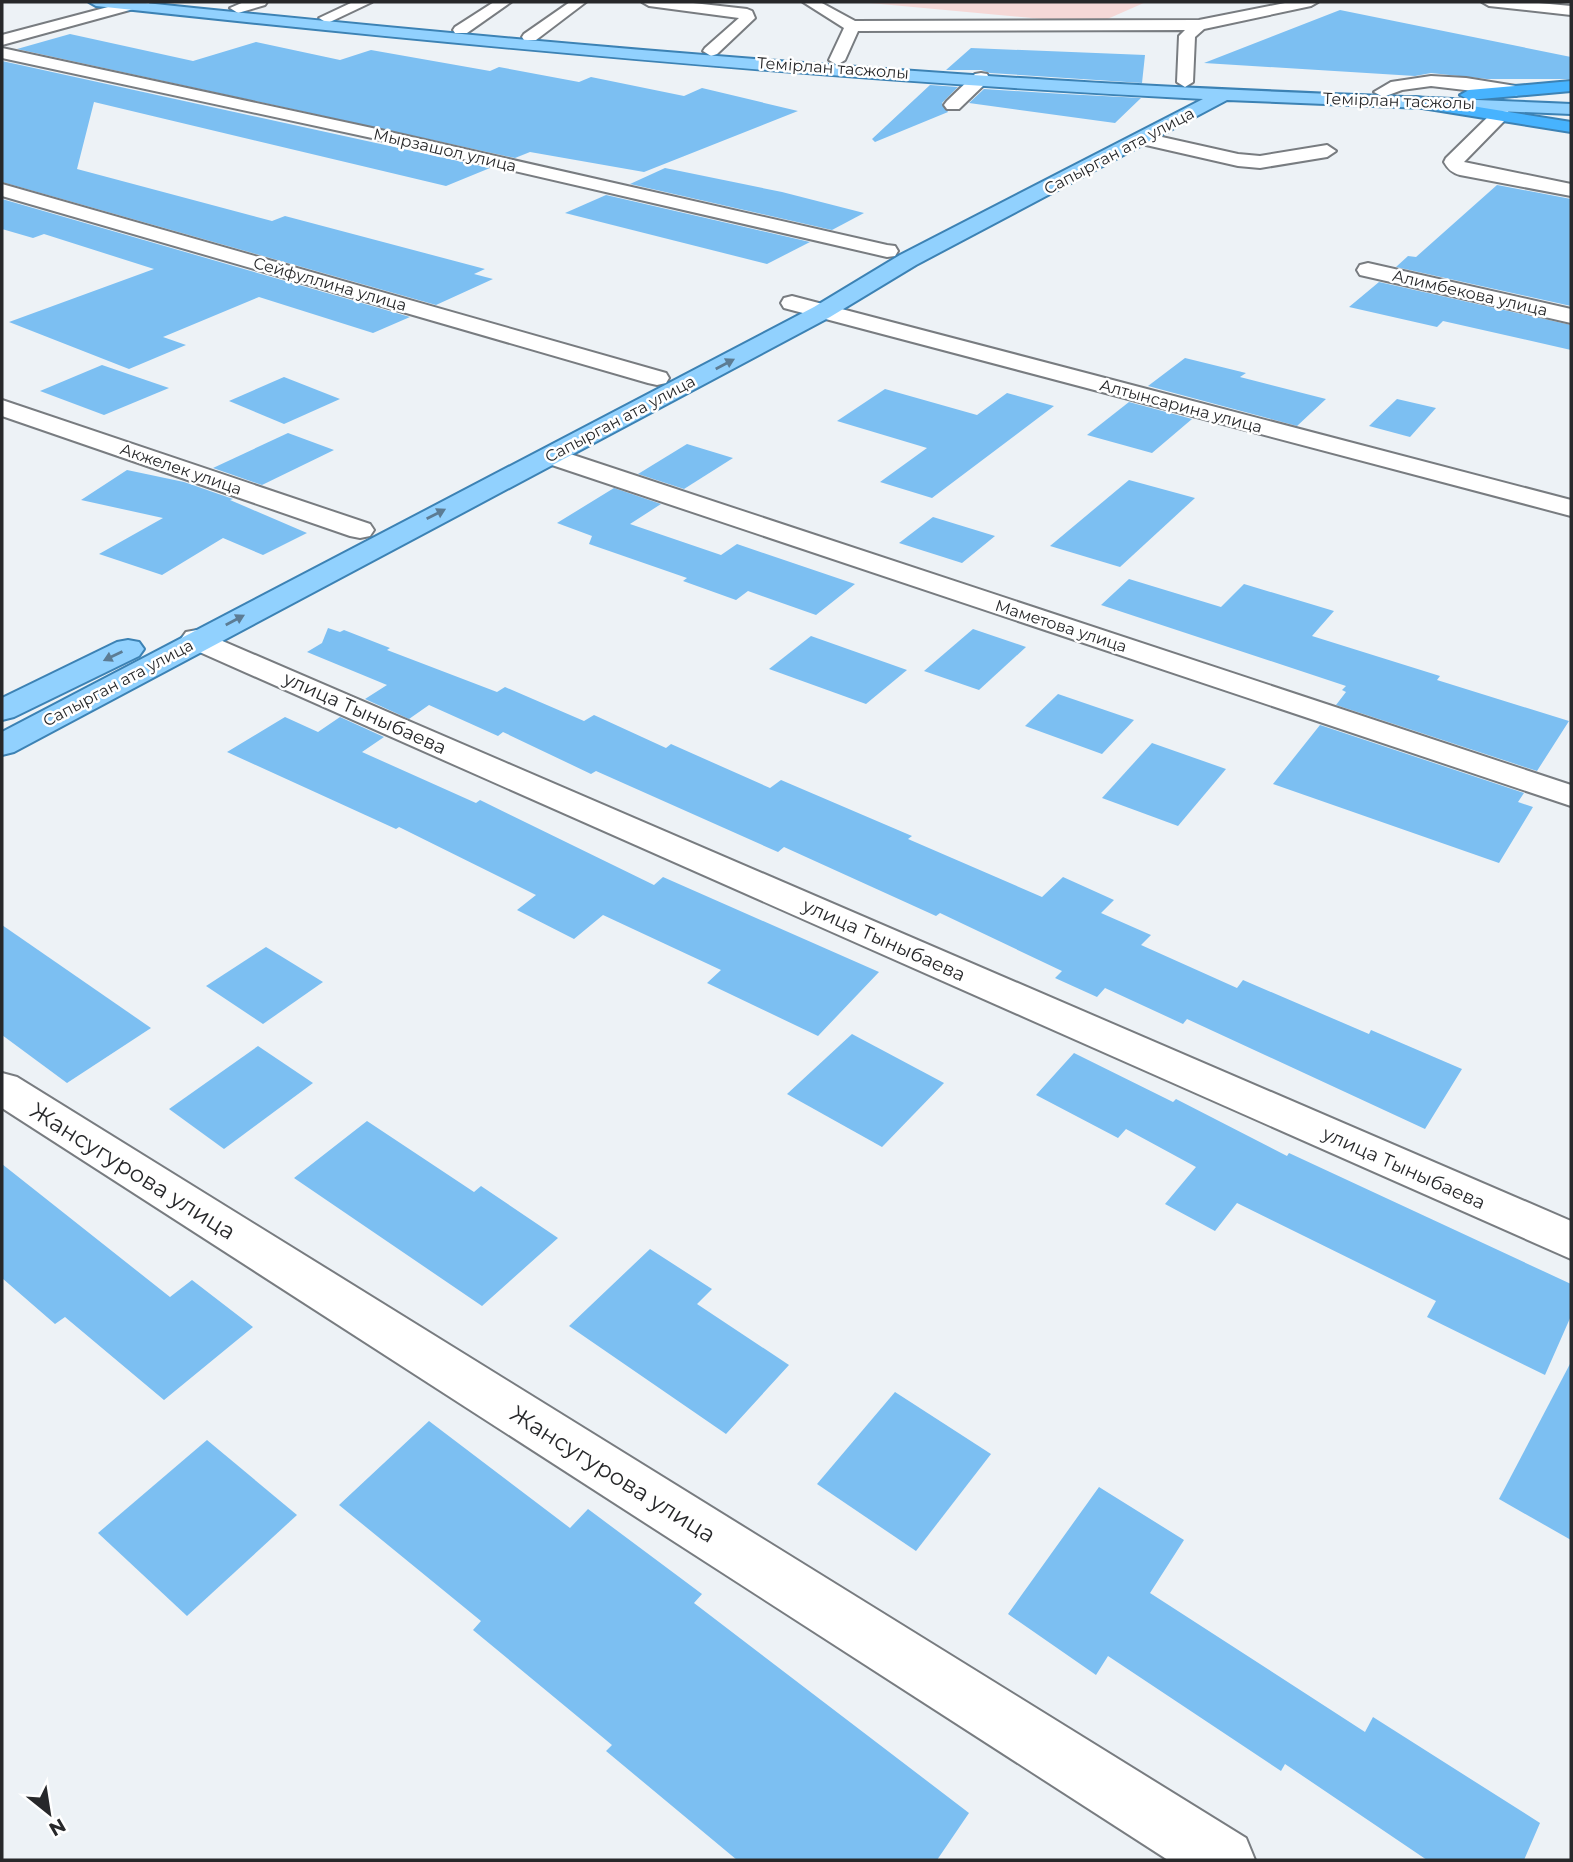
<svg xmlns="http://www.w3.org/2000/svg" width="1573" height="1862" viewBox="0 0 1573 1862" font-family="Montserrat,sans-serif">
	<rect width="100%" height="100%" fill="#edf2f6"/>
	<path fill="#f5d8d7" d="M859,2H1146L1096,24Z"/>
	<g fill="#7cbff2">
		<path d="M1340,10L1571,57V79H1487L1431,73L1415,76L1204,63Z"/>
		<path d="M70,34L193,61L256,42L340,60L371,50L490,71L499,67L579,82L591,77L684,96L702,88L798,111L644,172L530,152L515,158L17,49Z"/>
		<path d="M971,48L1145,55L1142,83L990,73L981,70H946Z"/>
		<path d="M2,61L490,168L446,186L94,102L77,169L272,221L285,216L485,269L474,274L493,279L436,305L2,182Z"/>
		<path d="M930,85L958,87L942,103L948,112L875,142L872,139Z"/>
		<path d="M984,89L1064,94L1141,98L1115,123L969,103Z"/>
		<path d="M665,168L782,192L864,213L832,230L630,184Z"/>
		<path d="M1497,185L1571,199V306L1396,267L1408,256L1416,257Z"/>
		<path d="M606,195L810,242L767,264L565,213Z"/>
		<path d="M2,199L410,317L373,333L259,297L163,337L186,345L129,369L9,322L154,269L44,234L33,238L2,229Z"/>
		<path d="M1379,282L1571,325V350L1443,321L1437,327L1349,307Z"/>
		<path d="M1185,358L1246,373L1240,377L1326,399L1297,426L1148,386Z"/>
		<path d="M102,365L169,388L104,415L40,391Z"/>
		<path d="M284,377L340,399L284,424L229,401Z"/>
		<path d="M885,389L977,415L1007,393L1054,406L932,498L880,482L927,448L837,421Z"/>
		<path d="M1397,399L1436,408L1410,437L1369,426Z"/>
		<path d="M1129,402L1192,419L1152,453L1087,435Z"/>
		<path d="M288,433L334,450L262,485L213,468Z"/>
		<path d="M687,444L733,458L684,489L638,474Z"/>
		<path d="M127,470L184,482L233,499L230,500L307,533L263,555L223,538L162,575L99,554L163,518L81,500Z"/>
		<path d="M1129,480L1195,498L1120,567L1050,546Z"/>
		<path d="M614,488L661,504L630,524L721,555L737,544L855,584L816,615L748,591L736,600L683,581L687,578L589,544L592,536L557,523Z"/>
		<path d="M933,517L995,536L962,563L899,543Z"/>
		<path d="M1129,579L1221,607L1244,584L1334,611L1312,636L1440,676L1437,680L1569,721L1537,771L1336,705L1346,692L1342,690L1346,686L1101,605Z"/>
		<path d="M328,628L340,632L344,630L390,648L387,650L497,692L505,687L584,721L594,715L666,748L671,744L770,788L781,780L912,836L908,839L1042,897L1063,877L1114,900L1101,913L1151,935L1141,945L1237,988L1243,980L1369,1034L1371,1030L1462,1069L1425,1129L1187,1019L1183,1024L1105,988L1097,997L1055,978L1062,971L940,913L936,916L784,847L778,852L596,771L591,774L503,732L498,736L429,705L409,719L365,699L387,685L307,652L322,643Z"/>
		<path d="M973,629L1026,647L979,690L924,671Z"/>
		<path d="M811,636L907,670L866,704L769,669Z"/>
		<path d="M1058,694L1134,720L1102,754L1025,726Z"/>
		<path d="M285,717L318,732L340,717L384,737L362,752L476,803L480,800L654,885L663,877L879,972L818,1036L707,983L721,970L603,915L574,939L517,910L536,895L399,827L396,829L227,752Z"/>
		<path d="M1320,725L1524,793L1518,802L1533,807L1499,863L1273,784Z"/>
		<path d="M1152,743L1226,769L1178,826L1102,798Z"/>
		<path d="M2,925L151,1028L67,1083L2,1035Z"/>
		<path d="M266,947L323,982L263,1024L206,986Z"/>
		<path d="M852,1034L944,1083L882,1147L787,1094Z"/>
		<path d="M258,1046L313,1083L224,1149L169,1109Z"/>
		<path d="M1074,1053L1173,1102L1176,1099L1287,1156L1289,1153L1571,1284V1316L1545,1375L1427,1317L1436,1301L1237,1203L1215,1231L1165,1204L1196,1167L1126,1129L1118,1138L1036,1095Z"/>
		<path d="M367,1121L474,1192L481,1186L558,1238L482,1306L294,1178Z"/>
		<path d="M2,1164L170,1297L192,1280L253,1327L164,1400L65,1317L55,1324L2,1278Z"/>
		<path d="M650,1249L712,1289L697,1304L789,1365L726,1434L569,1326Z"/>
		<path d="M1571,1362V1540L1499,1499Z"/>
		<path d="M895,1392L991,1454L916,1551L817,1484Z"/>
		<path d="M429,1421L570,1528L588,1509L702,1594L694,1603L969,1813L937,1860H737L606,1751L612,1745L473,1630L481,1621L339,1505Z"/>
		<path d="M207,1440L297,1515L187,1616L98,1533Z"/>
		<path d="M1099,1487L1184,1540L1150,1593L1365,1732L1373,1717L1540,1823L1524,1860H1427L1285,1764L1281,1771L1108,1656L1096,1675L1008,1614Z"/>
	</g>
	<g fill="none" stroke-linecap="round" stroke-linejoin="round">
		<g stroke="#787c80" stroke-width="4">
			<g id="minor">
				<path d="M127,2H150L148,5L2,45V35Z"/>
				<path d="M244,2H267L265,5L238,13L230,8Z"/>
				<path d="M353,2H372L332,21L327,23L319,18Z"/>
				<path d="M494,2H511L467,33H455L453,30L455,27Z"/>
				<path d="M570,2H586L536,40H524L522,37L524,34Z"/>
				<path d="M642,2H684L747,9L752,11L755,18L717,54L711,56L703,51L705,48L739,18L649,6Z"/>
				<path d="M803,2H820L855,21L1199,20L1290,2H1318L1311,6L1204,29L1195,37L1193,82L1185,87L1177,82L1179,36L1185,30L858,31L845,60L837,65L829,60L844,28Z"/>
				<path d="M1482,2H1528L1571,6V15L1489,6Z"/>
				<path d="M2,48L372,128L887,245L895,246L898,251L895,256L887,257L372,138L2,58Z"/>
				<path d="M981,73L987,74L989,78L987,82L959,109H947L944,105L947,101L975,74Z"/>
				<path d="M1431,76L1466,78L1522,87L1525,91L1516,96L1431,86L1402,90L1383,97L1374,92L1391,82Z"/>
				<path d="M1501,109L1507,110L1510,114L1507,118L1464,162L1571,184V196L1460,175C1452,173 1448,169 1444,162L1446,158L1495,110Z"/>
				<path d="M1153,135L1238,154L1260,156L1327,145L1336,151L1327,157L1260,168L1238,166L1146,145L1144,141L1146,137Z"/>
				<path d="M2,184L666,373L669,378L666,383L657,385L648,383L2,196Z"/>
				<path d="M1368,263L1571,309V323L1360,275L1357,270L1360,265Z"/>
				<path d="M792,296L1571,500V516L784,308L781,303L784,298Z"/>
				<path d="M2,400L370,524L374,530L370,536L360,538L350,536L2,416Z"/>
				<path d="M552,448L1571,785V806L543,462L539,456L543,450Z"/>
				<path d="M197,630L1571,1221V1259L186,646L181,639L186,632Z"/>
				<path d="M2,1073L17,1077L1246,1838L1255,1860H1168L2,1108Z"/>
			</g>
		</g>
		<g stroke="#3c82b4" stroke-width="4">
			<g id="major">
				<path d="M89,2H136C441,34 746,61 1051,80C1224,91 1397,96 1571,104V114L1227,100L916,265L830,317L14,752L2,755V732L814,307L900,255L1203,99C833,80 464,46 96,6Z"/>
				<path d="M128,640L139,642L144,649L139,656L14,717L2,720V698L117,642Z"/>
			</g>
		</g>
		<g stroke="#3c82b4" stroke-width="4">
			<g id="highway">
				<path d="M1571,81V91L1469,100L1460,95L1469,90Z"/>
				<path d="M1416,97L1571,122V132L1410,106L1407,102L1410,98Z"/>
			</g>
		</g>
		<use href="#minor" fill="#fff" fill-rule="evenodd"/>
		<use href="#major" fill="#91d1fe" fill-rule="evenodd"/>
		<use href="#highway" fill="#47b3fe" fill-rule="evenodd"/>
	</g>
	<defs><path id="oneway-solid" d="M-6-.8H1V-3.2L6.5 0L1 3.2V.8H-6Z" transform="scale(1.75)"/></defs>
	<g fill="#5c7c94">
		<use href="#oneway-solid" transform="translate(725 364) rotate(-28)"/>
		<use href="#oneway-solid" transform="translate(436 514) rotate(-27)"/>
		<use href="#oneway-solid" transform="translate(235 620) rotate(-28)"/>
		<use href="#oneway-solid" transform="translate(113 656) rotate(154)"/>
	</g>
	<g text-anchor="middle" dominant-baseline="central" stroke-width="5" stroke-linejoin="round" paint-order="stroke">
		<g font-size="16" fill="#27282a" stroke="#fff">
			<text transform="translate(833 68) rotate(4)">Темірлан тасжолы</text>
			<text transform="translate(1399 101) rotate(2)">Темірлан тасжолы</text>
			<text transform="translate(445 150) rotate(13)">Мырзашол улица</text>
			<text transform="translate(1119 151) rotate(-28)">Сапырган ата улица</text>
			<text transform="translate(330 284) rotate(16)">Сейфуллина улица</text>
			<text transform="translate(1470 293) rotate(13)">Алимбекова улица</text>
			<text transform="translate(1181 406) rotate(15)">Алтынсарина улица</text>
			<text transform="translate(620 419) rotate(-28)">Сапырган ата улица</text>
			<text transform="translate(181 469) rotate(19)">Акжелек улица</text>
			<text transform="translate(1061 626) rotate(18)">Маметова улица</text>
			<text transform="translate(118 683) rotate(-28)">Сапырган ата улица</text>
		</g>
		<g font-size="19" fill="#27282a" stroke="#fff">
			<text transform="translate(365 713) rotate(24)">улица Тыныбаева</text>
			<text transform="translate(884 940) rotate(24)">улица Тыныбаева</text>
			<text transform="translate(1404 1168) rotate(24)">улица Тыныбаева</text>
		</g>
		<g font-size="23" fill="#27282a" stroke="#fff">
			<text transform="translate(133 1171) rotate(32)">Жансугурова улица</text>
			<text transform="translate(613 1474) rotate(32)">Жансугурова улица</text>
		</g>
	</g>
	<rect width="1573" height="1862" fill="none" stroke="#27282a" stroke-width="7"/>
	<g transform="translate(49 1813) rotate(150)" stroke="#ffffff" stroke-width="5" paint-order="stroke">
	<path d="M0-5L12 26L0 18L-12 26Z" fill="#27282a"/>
	<text y="-10" font-size="19" font-weight="bold" text-anchor="middle" fill="#27282a">N</text>
	</g>
</svg>
